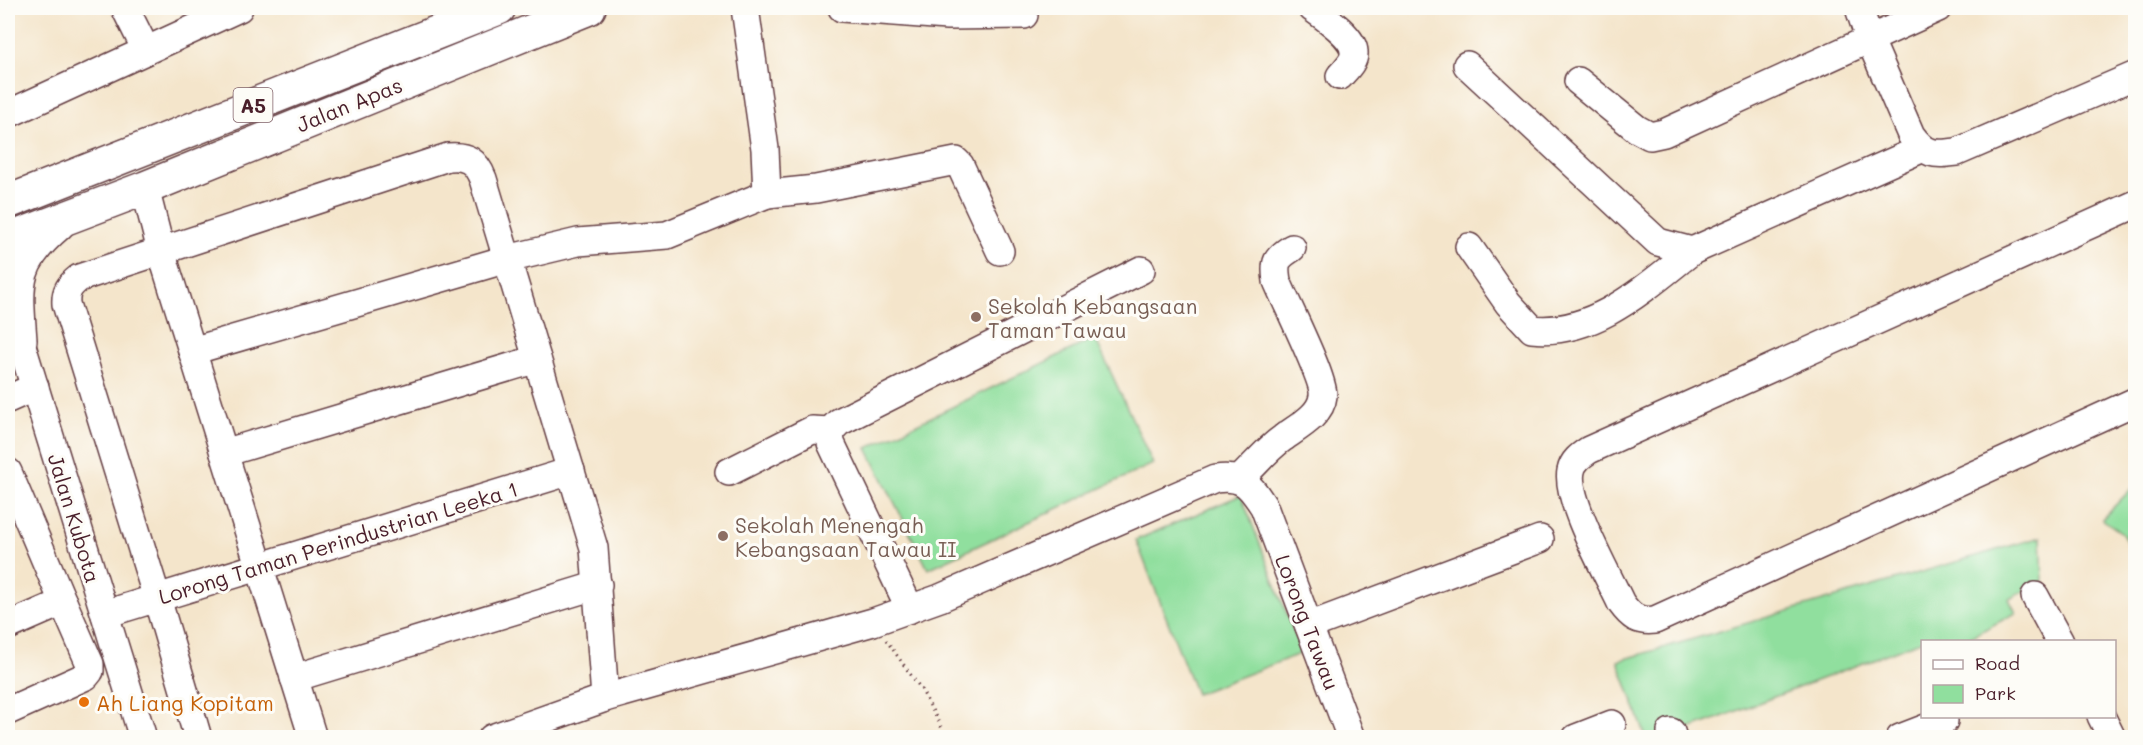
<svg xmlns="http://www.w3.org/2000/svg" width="2143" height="745" viewBox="0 0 2143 745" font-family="Mali,sans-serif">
	<rect width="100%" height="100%" fill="#fdfcf7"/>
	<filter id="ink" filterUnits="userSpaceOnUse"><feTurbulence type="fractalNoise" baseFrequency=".0167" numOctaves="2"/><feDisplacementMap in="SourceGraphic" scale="12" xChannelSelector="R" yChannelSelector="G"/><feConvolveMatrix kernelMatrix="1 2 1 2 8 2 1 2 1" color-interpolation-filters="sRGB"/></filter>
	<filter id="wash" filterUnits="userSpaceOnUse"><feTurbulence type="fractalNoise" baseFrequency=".008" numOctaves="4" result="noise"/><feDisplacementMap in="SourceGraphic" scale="24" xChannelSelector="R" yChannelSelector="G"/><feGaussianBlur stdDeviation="1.35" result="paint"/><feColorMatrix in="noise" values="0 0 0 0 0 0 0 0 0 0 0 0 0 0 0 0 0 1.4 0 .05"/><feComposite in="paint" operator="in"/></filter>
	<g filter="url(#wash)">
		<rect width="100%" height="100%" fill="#f4e5cb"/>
		<g fill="#90df9e" stroke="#6d7f64" stroke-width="1.5">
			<path d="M1095,338L1153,464L928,569L867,448Z"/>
			<path d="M2135,485V557L2122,533L2102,519Z"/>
			<path d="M1241,495L1302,653L1196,694L1136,540Z"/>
			<path d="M2041,537L2043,581L2009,599L2016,613L1963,641L1925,642L1923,640L1669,737H1646L1618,661Z"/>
		</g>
	</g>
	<g filter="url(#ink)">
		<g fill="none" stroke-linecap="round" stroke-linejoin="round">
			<g stroke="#643d43" stroke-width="30">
				<g id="minor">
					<path d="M125,8L146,50"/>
					<path d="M842,8L947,16L1024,15"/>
					<path d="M1312,8C1323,16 1354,37 1354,52C1355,61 1346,69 1340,76"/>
					<path d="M1859,8L1869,38L1911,135C1926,155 1933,155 1957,152L2136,75"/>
					<path d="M1467,65L1658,242L1692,251L1921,149"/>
					<path d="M1578,81L1637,129L1650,136L1664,133L1938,8"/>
					<path d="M8,114L239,8"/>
					<path d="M145,188L161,251L313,738"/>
					<path d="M767,194L816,189L956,161L960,165L1000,251"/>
					<path d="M2136,204L1589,450C1580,456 1573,461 1571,471C1565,499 1608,575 1621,603C1631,617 1638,622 1655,620L2136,401"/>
					<path d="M1469,247L1508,303L1532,329C1594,336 1646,287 1692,251"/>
					<path d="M14,320L143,738"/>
					<path d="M192,351L507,259L578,242L667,235L767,194L765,149L745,8"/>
					<path d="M8,399L35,387"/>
					<path d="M224,453L537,359"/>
					<path d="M8,472L63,602L8,626"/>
					<path d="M729,472L812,430L830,431"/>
					<path d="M1240,479C1254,466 1267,449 1283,438C1296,428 1321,416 1323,396C1325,380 1285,301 1277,281C1274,262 1276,258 1292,248"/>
					<path d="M2035,596L2060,642"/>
					<path d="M910,609L831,443L830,431L839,422L1141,270"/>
					<path d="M105,614L571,471"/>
					<path d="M1309,626L1540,539"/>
					<path d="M294,678L598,585"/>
					<path d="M8,711L86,676L90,671V664L63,602"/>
					<path d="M2101,716L2112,738"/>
					<path d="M1671,732L1673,738"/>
					<path d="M198,738L157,598L66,304C65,291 70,285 79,278L448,157C467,155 476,161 483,179L594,548L605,698"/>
					<path d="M492,738L605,698L873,622L940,598L1215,479C1243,475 1250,485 1264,507L1351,738"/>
					<path d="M1576,738L1612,724"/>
					<path d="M1900,738L1944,721"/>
				</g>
			</g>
			<g stroke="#643d43" stroke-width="36">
				<g id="highway">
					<path d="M8,202L499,8"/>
					<path d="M8,240L145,188L589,8"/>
					<path d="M20,340C16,284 12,263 58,224"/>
				</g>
			</g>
			<path stroke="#643d43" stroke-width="3" stroke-dasharray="1.5 4.5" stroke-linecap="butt" d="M886,640L921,689L947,738"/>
			<use href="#minor" stroke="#fff" stroke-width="27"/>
			<use href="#highway" stroke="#fff" stroke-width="33"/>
		</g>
	</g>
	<g fill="#8d6e63" stroke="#fdfcf7" stroke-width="2">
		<circle cx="976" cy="317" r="6"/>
		<circle cx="723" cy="536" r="6"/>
	</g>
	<circle fill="#e8710a" stroke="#fdfcf7" stroke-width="2" cx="84" cy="702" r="6"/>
	<g text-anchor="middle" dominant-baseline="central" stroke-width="6" stroke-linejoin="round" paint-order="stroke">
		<rect fill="#fdfcf7" stroke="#806168" stroke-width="1.5" x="233.5" y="88" width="39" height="34" rx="4.5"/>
		<g font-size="20" font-weight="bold" fill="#4a1f2b">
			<text x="253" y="105">A5</text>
		</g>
		<g font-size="21" fill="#4a1f2b" stroke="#fdfcf7">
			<text transform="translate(349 104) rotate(-22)">Jalan Apas</text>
			<text transform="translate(75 518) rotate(73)">Jalan Kubota</text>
			<text transform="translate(338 542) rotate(-17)">Lorong Taman Perindustrian Leeka 1</text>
			<text transform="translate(1308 622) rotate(69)">Lorong Tawau</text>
		</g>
		<g font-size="21" fill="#785e54" stroke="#fdfcf7" text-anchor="start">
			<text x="988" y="305">Sekolah Kebangsaan<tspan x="988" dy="24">Taman Tawau</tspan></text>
			<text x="735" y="524">Sekolah Menengah<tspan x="735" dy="24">Kebangsaan Tawau II</tspan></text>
		</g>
		<g font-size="21" fill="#c56008" stroke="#fdfcf7" text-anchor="start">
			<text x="96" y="702">Ah Liang Kopitam</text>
		</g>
	</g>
	<rect width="2143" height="745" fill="none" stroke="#fdfcf7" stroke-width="30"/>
	<rect x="1921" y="640" width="195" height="78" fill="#fdfcf7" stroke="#b5a4a5" stroke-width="1.5"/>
	<rect x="1933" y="660" width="30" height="9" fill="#ffffff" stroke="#b5a4a5" stroke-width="1.5"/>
	<text x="1975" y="670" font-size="18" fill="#4a1f2b">Road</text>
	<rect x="1933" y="685" width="30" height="18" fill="#90df9e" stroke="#b5a4a5" stroke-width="1.5"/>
	<text x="1975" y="700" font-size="18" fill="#4a1f2b">Park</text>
</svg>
